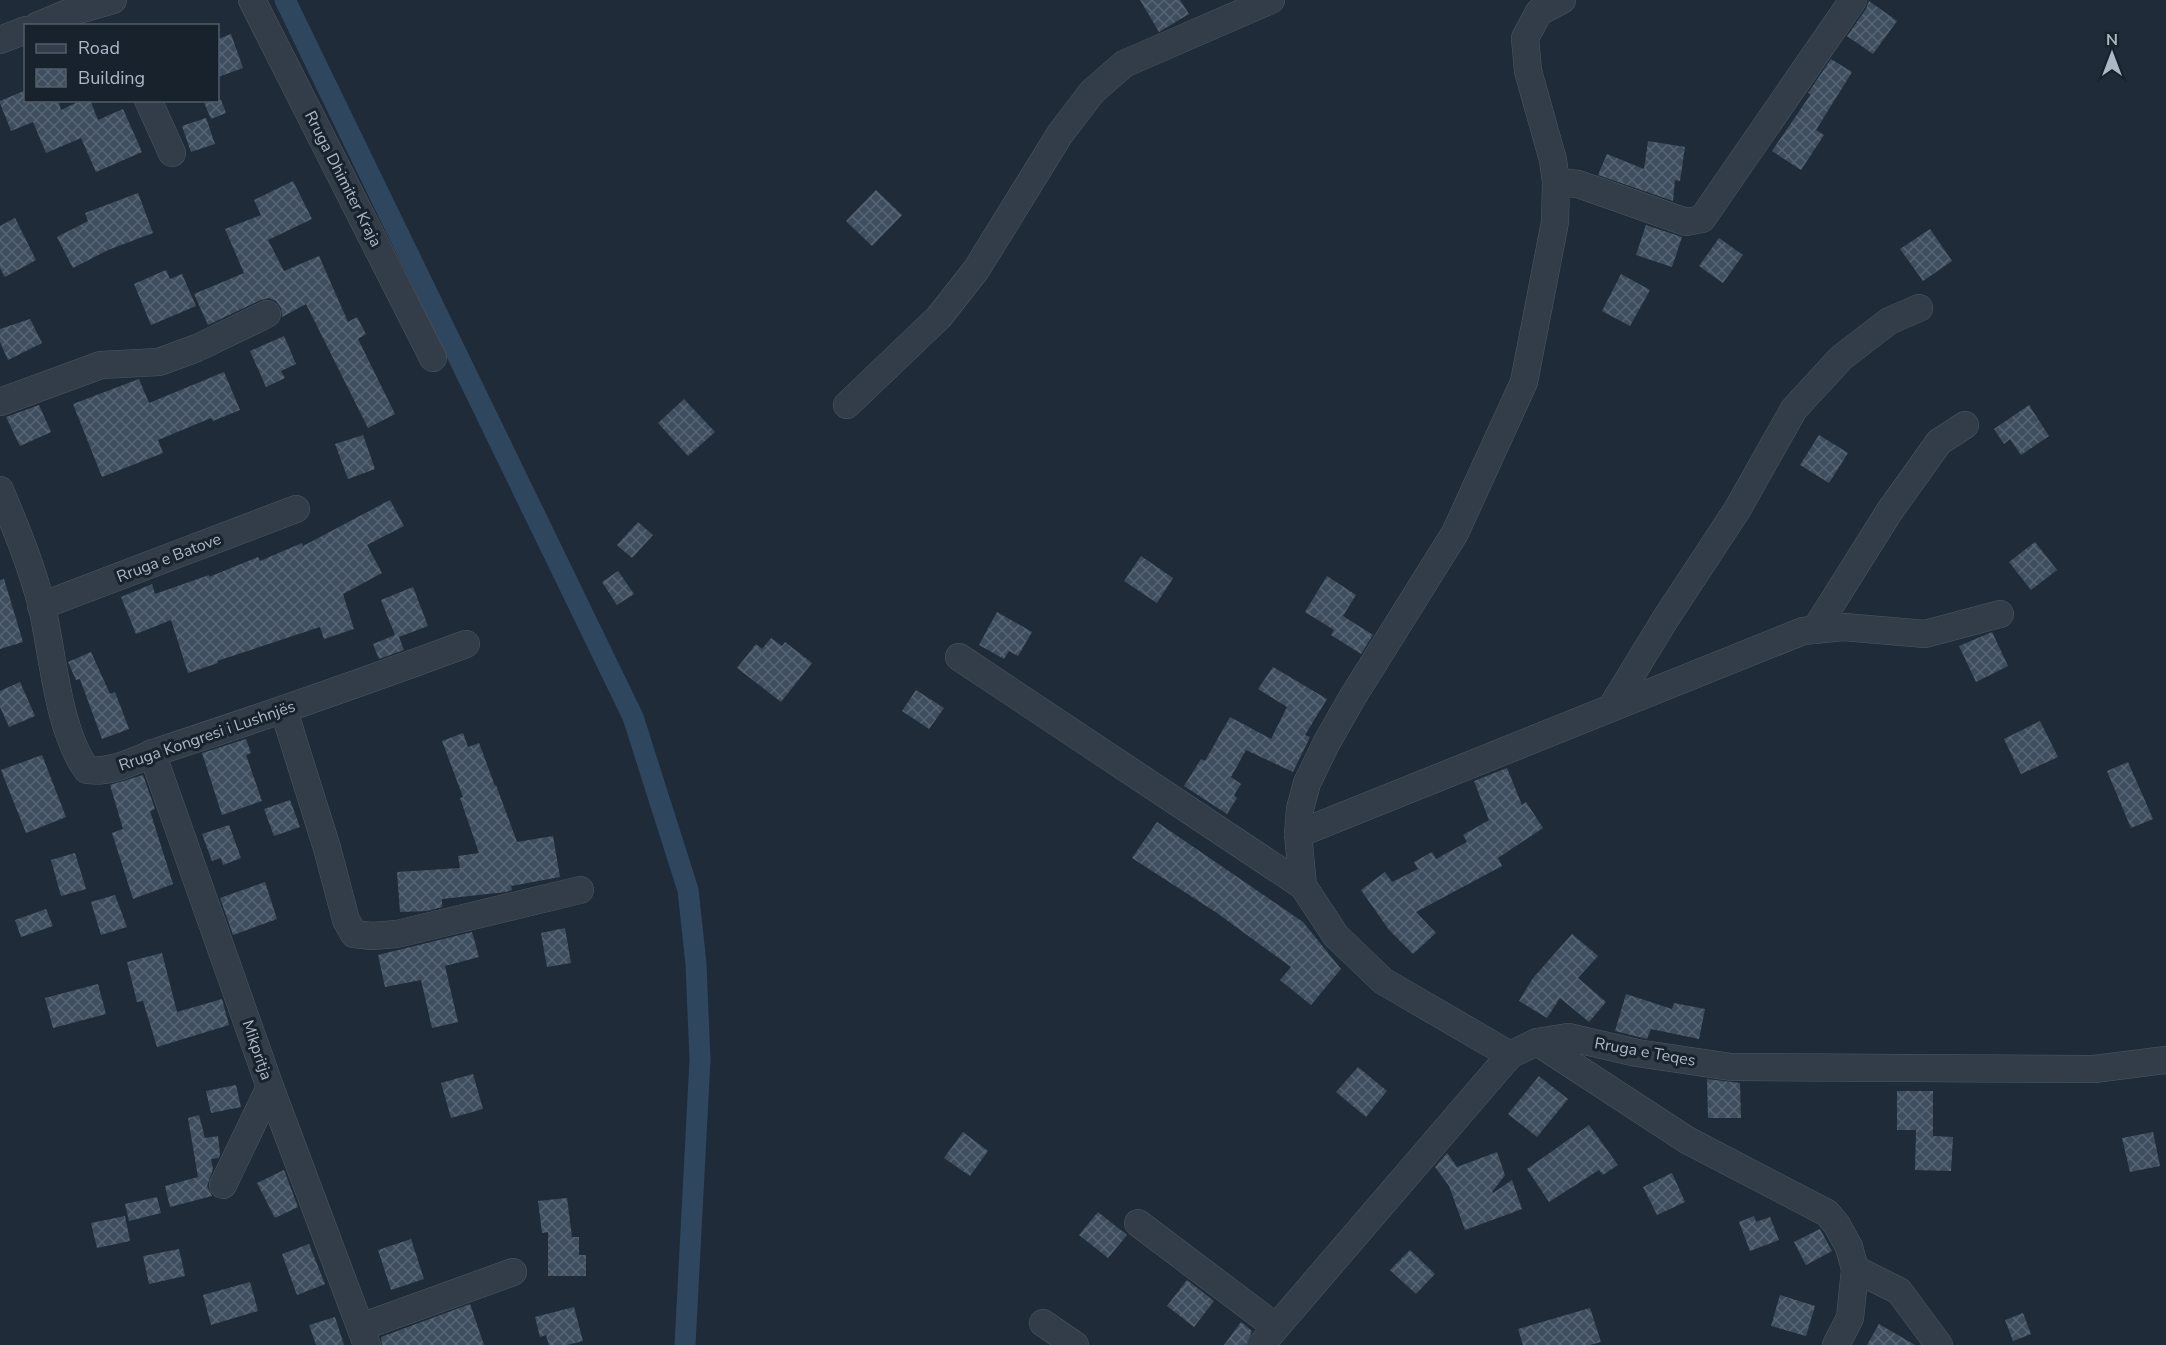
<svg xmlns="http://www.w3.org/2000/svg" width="2166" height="1345" viewBox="0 0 2166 1345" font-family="'Nunito Sans',sans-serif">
	<defs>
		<pattern id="building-cross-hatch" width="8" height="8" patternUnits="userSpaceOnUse" patternTransform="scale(1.5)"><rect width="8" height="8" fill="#3f4e5e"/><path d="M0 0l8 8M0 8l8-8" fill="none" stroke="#586574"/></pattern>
	</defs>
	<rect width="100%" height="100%" fill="#1f2b38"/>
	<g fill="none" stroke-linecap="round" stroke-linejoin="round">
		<path stroke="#2f465f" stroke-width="21" d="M285,0L633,717L688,890L696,964L700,1060L685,1345"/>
	</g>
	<g fill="url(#building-cross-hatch)">
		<path d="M1140,0H1180L1189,14L1159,32Z"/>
		<path d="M1869,1L1897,21L1873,54L1847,36L1866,9Z"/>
		<path d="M231,34L243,68L218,77V39Z"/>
		<path d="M1831,59L1852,72L1816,130L1824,135L1801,170L1772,151L1811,94L1808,93Z"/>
		<path d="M26,90V100H58L61,110L82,100H90L98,120L123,109L142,152L96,172L81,138L46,153L33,122L11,131L0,103V101Z"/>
		<path d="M203,100H221L226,113L211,119Z"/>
		<path d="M206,118L215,144L191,152L182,126Z"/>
		<path d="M1648,141L1685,147L1680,181L1675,180L1673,201L1598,175L1607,154L1644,169Z"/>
		<path d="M293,181L312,219L268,240L284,271L319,256L348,322L357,317L366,334L358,339L395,414L368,428L306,304L282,317L281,308L276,301L269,298L261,300L208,325L194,294L244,273L225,229L261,215L254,200Z"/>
		<path d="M876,190L902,215L872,246L846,221Z"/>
		<path d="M138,193L153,233L108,250L73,268L57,237L88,221L85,213Z"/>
		<path d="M15,218L36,260L5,277L0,268V226Z"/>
		<path d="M1646,225L1682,237L1672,267L1636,255Z"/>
		<path d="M1930,229L1952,261L1923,281L1900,249Z"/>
		<path d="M1719,238L1743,255L1723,283L1699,266Z"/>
		<path d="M166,270L170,279L182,274L196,306L151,325L134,284Z"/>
		<path d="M1621,274L1650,290L1630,326L1602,311Z"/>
		<path d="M30,319L42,343L8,360L0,342V329Z"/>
		<path d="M284,336L296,364L281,371L285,378L266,387L250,351Z"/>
		<path d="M224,372L240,410L213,421L211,418L158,440L163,453L102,477L73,404L139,379L149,403Z"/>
		<path d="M684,399L715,432L688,456L658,423Z"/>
		<path d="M39,405L51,432L20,446L6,417Z"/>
		<path d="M2029,405L2049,436L2021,455L2010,439L2004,444L1994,429Z"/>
		<path d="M363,435L375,469L348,479L335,444Z"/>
		<path d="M1819,435L1848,453L1829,483L1800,465Z"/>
		<path d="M390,500L404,526L367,545L382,573L343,594L354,629L324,639L320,627L217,661L218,663L188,673L171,620L136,634L121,597L152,584L155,594L209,575V577L258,557L260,561L302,543L303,546Z"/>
		<path d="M638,522L653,535L632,558L617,545Z"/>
		<path d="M2035,542L2057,570L2031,590L2009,562Z"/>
		<path d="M1141,556L1173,578L1157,603L1124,581Z"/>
		<path d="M618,571L634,594L617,605L602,582Z"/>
		<path d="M1327,576L1356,595L1343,616L1373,635L1361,654L1331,635L1334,630L1305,612Z"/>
		<path d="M4,579L23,642L0,649V580Z"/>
		<path d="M413,587L428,626L399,637L404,650L379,659L373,644L395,635L381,600Z"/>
		<path d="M997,612L1032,632L1018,656L1009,651L1004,659L979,645Z"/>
		<path d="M1992,632L2008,666L1976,682L1959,646Z"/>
		<path d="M771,638L782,646L785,642L812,663L781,702L737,668L756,644L762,649Z"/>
		<path d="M91,652L110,694L115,692L129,729L102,739L80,679L76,680L68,662Z"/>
		<path d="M1273,667L1327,699L1305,735L1310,737L1293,772L1246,750L1231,777L1241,784L1234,795L1237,798L1227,814L1184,786L1201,759L1205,761L1230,717L1271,739L1287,707L1258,689Z"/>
		<path d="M20,682L35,716L9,727L0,707V691Z"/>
		<path d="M916,690L944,708L929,729L902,711Z"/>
		<path d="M2040,721L2058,757L2021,774L2004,739Z"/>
		<path d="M463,733L468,747L479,743L495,786L496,785L517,842L553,836L560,877L511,886L512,890L506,892L442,899V907L427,911L400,912L397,872L460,868L458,856L479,853L460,798L463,797L442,741Z"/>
		<path d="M246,739L251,753L246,755L262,801L222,815L202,753Z"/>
		<path d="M42,755L66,817L26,833L1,770Z"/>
		<path d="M2128,762L2153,819L2131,828L2107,771Z"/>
		<path d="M1507,768L1522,805L1526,802L1543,828L1498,858L1502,866L1416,912L1436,933L1413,954L1389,930L1361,890L1385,872L1392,882L1418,869L1414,862L1432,852L1436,859L1467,842L1463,835L1489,820L1474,781Z"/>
		<path d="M143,775L155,809L150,811L173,884L133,899L112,833L123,829L110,785Z"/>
		<path d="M290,800L300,827L274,836L264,809Z"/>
		<path d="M1157,822L1303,922L1341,969L1311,1005L1280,980L1291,967L1217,913L1132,858Z"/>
		<path d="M229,825L241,858L223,865L221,858L212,861L202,834Z"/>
		<path d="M75,853L86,889L61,896L51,860Z"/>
		<path d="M265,882L277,919L233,935L220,898Z"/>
		<path d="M115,895L127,927L101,935L91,902Z"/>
		<path d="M46,909L53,926L21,937L15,920Z"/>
		<path d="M565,928L571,963L547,967L541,933Z"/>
		<path d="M472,932L479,957L445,966L458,1022L432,1028L421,980L385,987L378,955Z"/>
		<path d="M1572,934L1598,956L1578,978L1606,1002L1589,1022L1560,998L1547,1018L1519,1001L1533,978Z"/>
		<path d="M162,953L177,1012L222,999L229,1025L157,1047L143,1001L137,1002L127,962Z"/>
		<path d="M98,984L106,1014L53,1028L45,998Z"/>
		<path d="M1626,994L1672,1009L1674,1003L1705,1009L1699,1039L1651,1029L1647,1039L1615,1031Z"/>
		<path d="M1358,1067L1387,1091L1366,1117L1336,1092Z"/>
		<path d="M473,1074L483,1109L451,1118L441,1083Z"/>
		<path d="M1539,1076L1568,1099L1537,1137L1508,1114Z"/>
		<path d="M1707,1079L1740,1083L1741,1118H1708Z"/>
		<path d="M236,1085L241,1107L211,1113L206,1091Z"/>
		<path d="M1897,1091H1933V1136L1953,1137L1951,1171L1915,1170L1916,1130H1897Z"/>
		<path d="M199,1115L205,1138L218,1136L220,1154L219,1158L211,1159L213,1169L207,1186L212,1196L170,1207L165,1186L198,1177L188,1118Z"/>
		<path d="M1589,1125L1618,1165L1603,1175L1599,1170L1549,1202L1527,1169Z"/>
		<path d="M963,1132L988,1151L970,1176L944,1158Z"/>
		<path d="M2153,1132L2160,1166L2130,1172L2122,1138Z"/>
		<path d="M1497,1152L1505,1175L1492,1192L1493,1193L1512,1180L1522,1209L1465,1230L1449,1186L1435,1167L1447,1153L1457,1167Z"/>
		<path d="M284,1170L298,1207L275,1218L257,1183Z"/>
		<path d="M1672,1173L1685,1202L1657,1215L1643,1187Z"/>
		<path d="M157,1197L161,1213L129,1221L125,1204Z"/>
		<path d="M567,1198L572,1237H579V1255H586V1276H548V1232L542,1233L538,1201Z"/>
		<path d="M1098,1212L1127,1235L1108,1258L1079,1235Z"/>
		<path d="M125,1216L130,1241L97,1248L91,1223Z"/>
		<path d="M1754,1216L1756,1222L1770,1217L1779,1240L1750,1251L1739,1222Z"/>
		<path d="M1820,1229L1832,1251L1806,1265L1794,1242Z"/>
		<path d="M411,1239L424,1279L391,1290L378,1250Z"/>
		<path d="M309,1244L325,1284L297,1295L282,1254Z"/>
		<path d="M179,1249L185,1276L149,1284L143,1256Z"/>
		<path d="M1410,1250L1435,1274L1416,1294L1390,1270Z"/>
		<path d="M1187,1280L1214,1301L1194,1327L1167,1306Z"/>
		<path d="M250,1282L258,1311L211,1325L203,1295Z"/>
		<path d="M1780,1295L1815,1306L1806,1336L1771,1326Z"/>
		<path d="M470,1304L484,1345H382L381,1337Z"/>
		<path d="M574,1307L583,1341L567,1345H549L546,1335L540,1337L535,1317Z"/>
		<path d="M1590,1308L1601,1342L1590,1345H1523L1518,1329Z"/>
		<path d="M2023,1313L2031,1334L2013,1341L2005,1320Z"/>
		<path d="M335,1317L344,1345H316L309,1325Z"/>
		<path d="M1241,1322L1252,1331L1246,1345H1224Z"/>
		<path d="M1879,1324L1915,1345H1867Z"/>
	</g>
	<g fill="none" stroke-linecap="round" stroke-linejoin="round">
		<g stroke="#4d5864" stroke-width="28">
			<g id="minor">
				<path d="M252,0L433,358"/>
				<path d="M37,26L68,13L113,0"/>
				<path d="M0,40L26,30"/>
				<path d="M148,100L172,153"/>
				<path d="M1556,182L1578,184L1686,222L1702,219L1853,0"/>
				<path d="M0,402L101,365L159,362L197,348L267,314"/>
				<path d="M847,405L939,317L976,270L1060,134L1092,92L1124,64L1271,0"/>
				<path d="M0,490C16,528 32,567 42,607C53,655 58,731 87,770C114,774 140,757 165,749C266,716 366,681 466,644"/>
				<path d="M41,606L296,509"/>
				<path d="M1815,630L1889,512L1939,442L1965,425"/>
				<path d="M959,657L1303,886"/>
				<path d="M1611,708L1666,618L1737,510L1794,409L1841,358L1889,321L1919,308"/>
				<path d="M284,711L327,848L346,920L354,934L372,936L397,934L580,890"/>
				<path d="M152,753L270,1087L367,1345"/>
				<path d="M1298,834L1803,631L1844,627L1925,634L2000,614"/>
				<path d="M1537,1042L1687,1140L1827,1213L1837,1225L1849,1247L1855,1269L1850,1318L1836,1345"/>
				<path d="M1510,1055L1383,981L1336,936L1303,886L1298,834L1300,809L1307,783L1327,742L1352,698L1455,533L1524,382L1555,222L1556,182L1553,160L1528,71L1525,38L1539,12L1562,0"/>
				<path d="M223,1185L270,1087"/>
				<path d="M1138,1223L1276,1327"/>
				<path d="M1855,1269L1899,1291L1939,1345"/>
				<path d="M1043,1323L1075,1345"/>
				<path d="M361,1327L513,1272"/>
				<path d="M1261,1345L1510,1055L1537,1042L1568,1037L1637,1053L1731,1067L2094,1069L2166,1060"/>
			</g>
		</g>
		<use href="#minor" stroke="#323d49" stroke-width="27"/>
	</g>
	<g text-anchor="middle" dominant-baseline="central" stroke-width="6" stroke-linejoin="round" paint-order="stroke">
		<g font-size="16" fill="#acb8c6" stroke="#18222d">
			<text transform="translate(343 179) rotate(63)">Rruga Dhimiter Kraja</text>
			<text transform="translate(169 558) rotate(-21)">Rruga e Batove</text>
			<text transform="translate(207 736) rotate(-19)">Rruga Kongresi i Lushnjës</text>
			<text transform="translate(257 1050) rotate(71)">Mikpritja</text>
			<text transform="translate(1645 1052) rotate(10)">Rruga e Teqes</text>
		</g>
	</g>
	<rect x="24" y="24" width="195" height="78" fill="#18222d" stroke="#535e6a" stroke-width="1.5"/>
	<rect x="36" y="44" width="30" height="9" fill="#323d49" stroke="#535e6a" stroke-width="1.5"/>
	<text x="78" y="54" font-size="18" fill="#acb8c6">Road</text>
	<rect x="36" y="69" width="30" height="18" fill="url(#building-cross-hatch)" stroke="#535e6a" stroke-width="1.5"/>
	<text x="78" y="84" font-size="18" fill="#acb8c6">Building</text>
	<g transform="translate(2112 54)" stroke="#18222d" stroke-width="4.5" paint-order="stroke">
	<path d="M0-4.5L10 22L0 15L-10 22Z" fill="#acb8c6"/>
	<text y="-9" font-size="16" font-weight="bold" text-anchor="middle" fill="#acb8c6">N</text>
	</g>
</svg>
